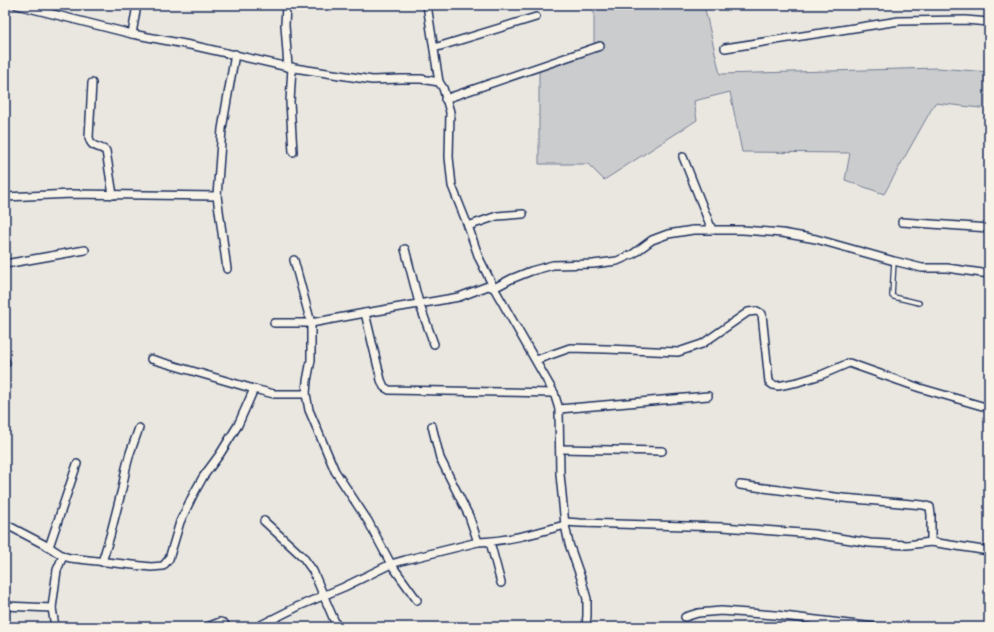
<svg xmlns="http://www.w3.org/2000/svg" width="994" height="632" viewBox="0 0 994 632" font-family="'Architects Daughter',sans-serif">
	<rect width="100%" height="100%" fill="#eae7e0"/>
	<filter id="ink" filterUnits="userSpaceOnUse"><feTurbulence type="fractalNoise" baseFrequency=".025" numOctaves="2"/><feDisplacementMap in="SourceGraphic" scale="8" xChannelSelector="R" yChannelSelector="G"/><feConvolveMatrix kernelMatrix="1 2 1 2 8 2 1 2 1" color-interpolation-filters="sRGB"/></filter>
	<g filter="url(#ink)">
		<path fill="#cbcccd" stroke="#737e96" d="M594,5H704L720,74L937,68L989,72V109L935,103L884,194L845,180L850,153L742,152L730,92L694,101L697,120L604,180L588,164H539V67L594,47Z"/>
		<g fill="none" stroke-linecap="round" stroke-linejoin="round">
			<g stroke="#1b2f5e" stroke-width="6">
				<path id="lane" d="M894,261L892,296L894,297L919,303"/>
			</g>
			<g stroke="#1b2f5e" stroke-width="10">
				<g id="street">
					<path d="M17,5L132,34L195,46L288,67L372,80L401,79H421L439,82L427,5"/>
					<path d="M286,5L285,25L288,67"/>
					<path d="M132,34L137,5"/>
					<path d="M434,48L536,17"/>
					<path d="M725,48L899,21L965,20L989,22"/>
					<path d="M292,67L290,102L293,152"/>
					<path d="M439,82L443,88L450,112L449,157L452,186L468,226L479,258L494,288L554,393L559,409L560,474L565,525L569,544L582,581L587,599V615L586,627"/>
					<path d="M92,83L89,137C91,149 99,145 106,151L113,195"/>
					<path d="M445,99L600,46"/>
					<path d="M683,157L712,230"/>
					<path d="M5,197L72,194L217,196"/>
					<path d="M902,222L989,228"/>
					<path d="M468,226L497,216L523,214"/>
					<path d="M405,249L419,303L434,344"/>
					<path d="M294,260L311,323V360L307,381L306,394L309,410L335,471L368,521L391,564L417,600"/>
					<path d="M5,264L85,250"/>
					<path d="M227,269L217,196L222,129L235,54"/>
					<path d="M365,313L381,380L384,387L389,390L554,393"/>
					<path d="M274,323H311L365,313L436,301L459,297L488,286L494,288L511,279L531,271L553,265L593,264L617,261L633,254L652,240L668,234L693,230H743L782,233L816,239L894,261L922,268H947L989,274"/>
					<path d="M151,359L254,389L274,394H306"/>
					<path d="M536,360L570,348L606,349L678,352L702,344L748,312L757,311L762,314L769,382L773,385L778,386L798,382L821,375L849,363L920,388L989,408"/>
					<path d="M5,361L6,363"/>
					<path d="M559,409L708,396"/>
					<path d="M432,426L440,458L469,516L478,542"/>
					<path d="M560,449L662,451"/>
					<path d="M740,485L843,498L923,505L930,507L931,515V542"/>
					<path d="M264,521L303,557L313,571L337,627"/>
					<path d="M565,522L580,523L723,527L814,534L870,543L907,545L931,542L989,551"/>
					<path d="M5,524L49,547L63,556L70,558L151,567L163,566L169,559L180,522L193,495L203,477L220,454L238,425L254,389"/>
					<path d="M490,542L501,583"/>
					<path d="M49,547L77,464"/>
					<path d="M102,562L110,536L122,489L126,468L130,453L139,428"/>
					<path d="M5,606L52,608"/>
					<path d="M685,617L698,613L721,611L775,615L874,627"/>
					<path d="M55,627L52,608L57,570L63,556"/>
					<path d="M207,627L220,622L224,623L226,627"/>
					<path d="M257,627L299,606L344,587L391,564L405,560L478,542C508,541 536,533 565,525"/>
				</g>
			</g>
			<use href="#lane" stroke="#f7f3e8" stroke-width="3.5"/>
			<use href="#street" stroke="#f7f3e8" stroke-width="7"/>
		</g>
	</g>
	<rect width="994" height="632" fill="none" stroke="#f7f3e8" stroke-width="20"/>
	<rect x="10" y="10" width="974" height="612" fill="none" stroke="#1b2f5e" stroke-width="1.5" filter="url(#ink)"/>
</svg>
